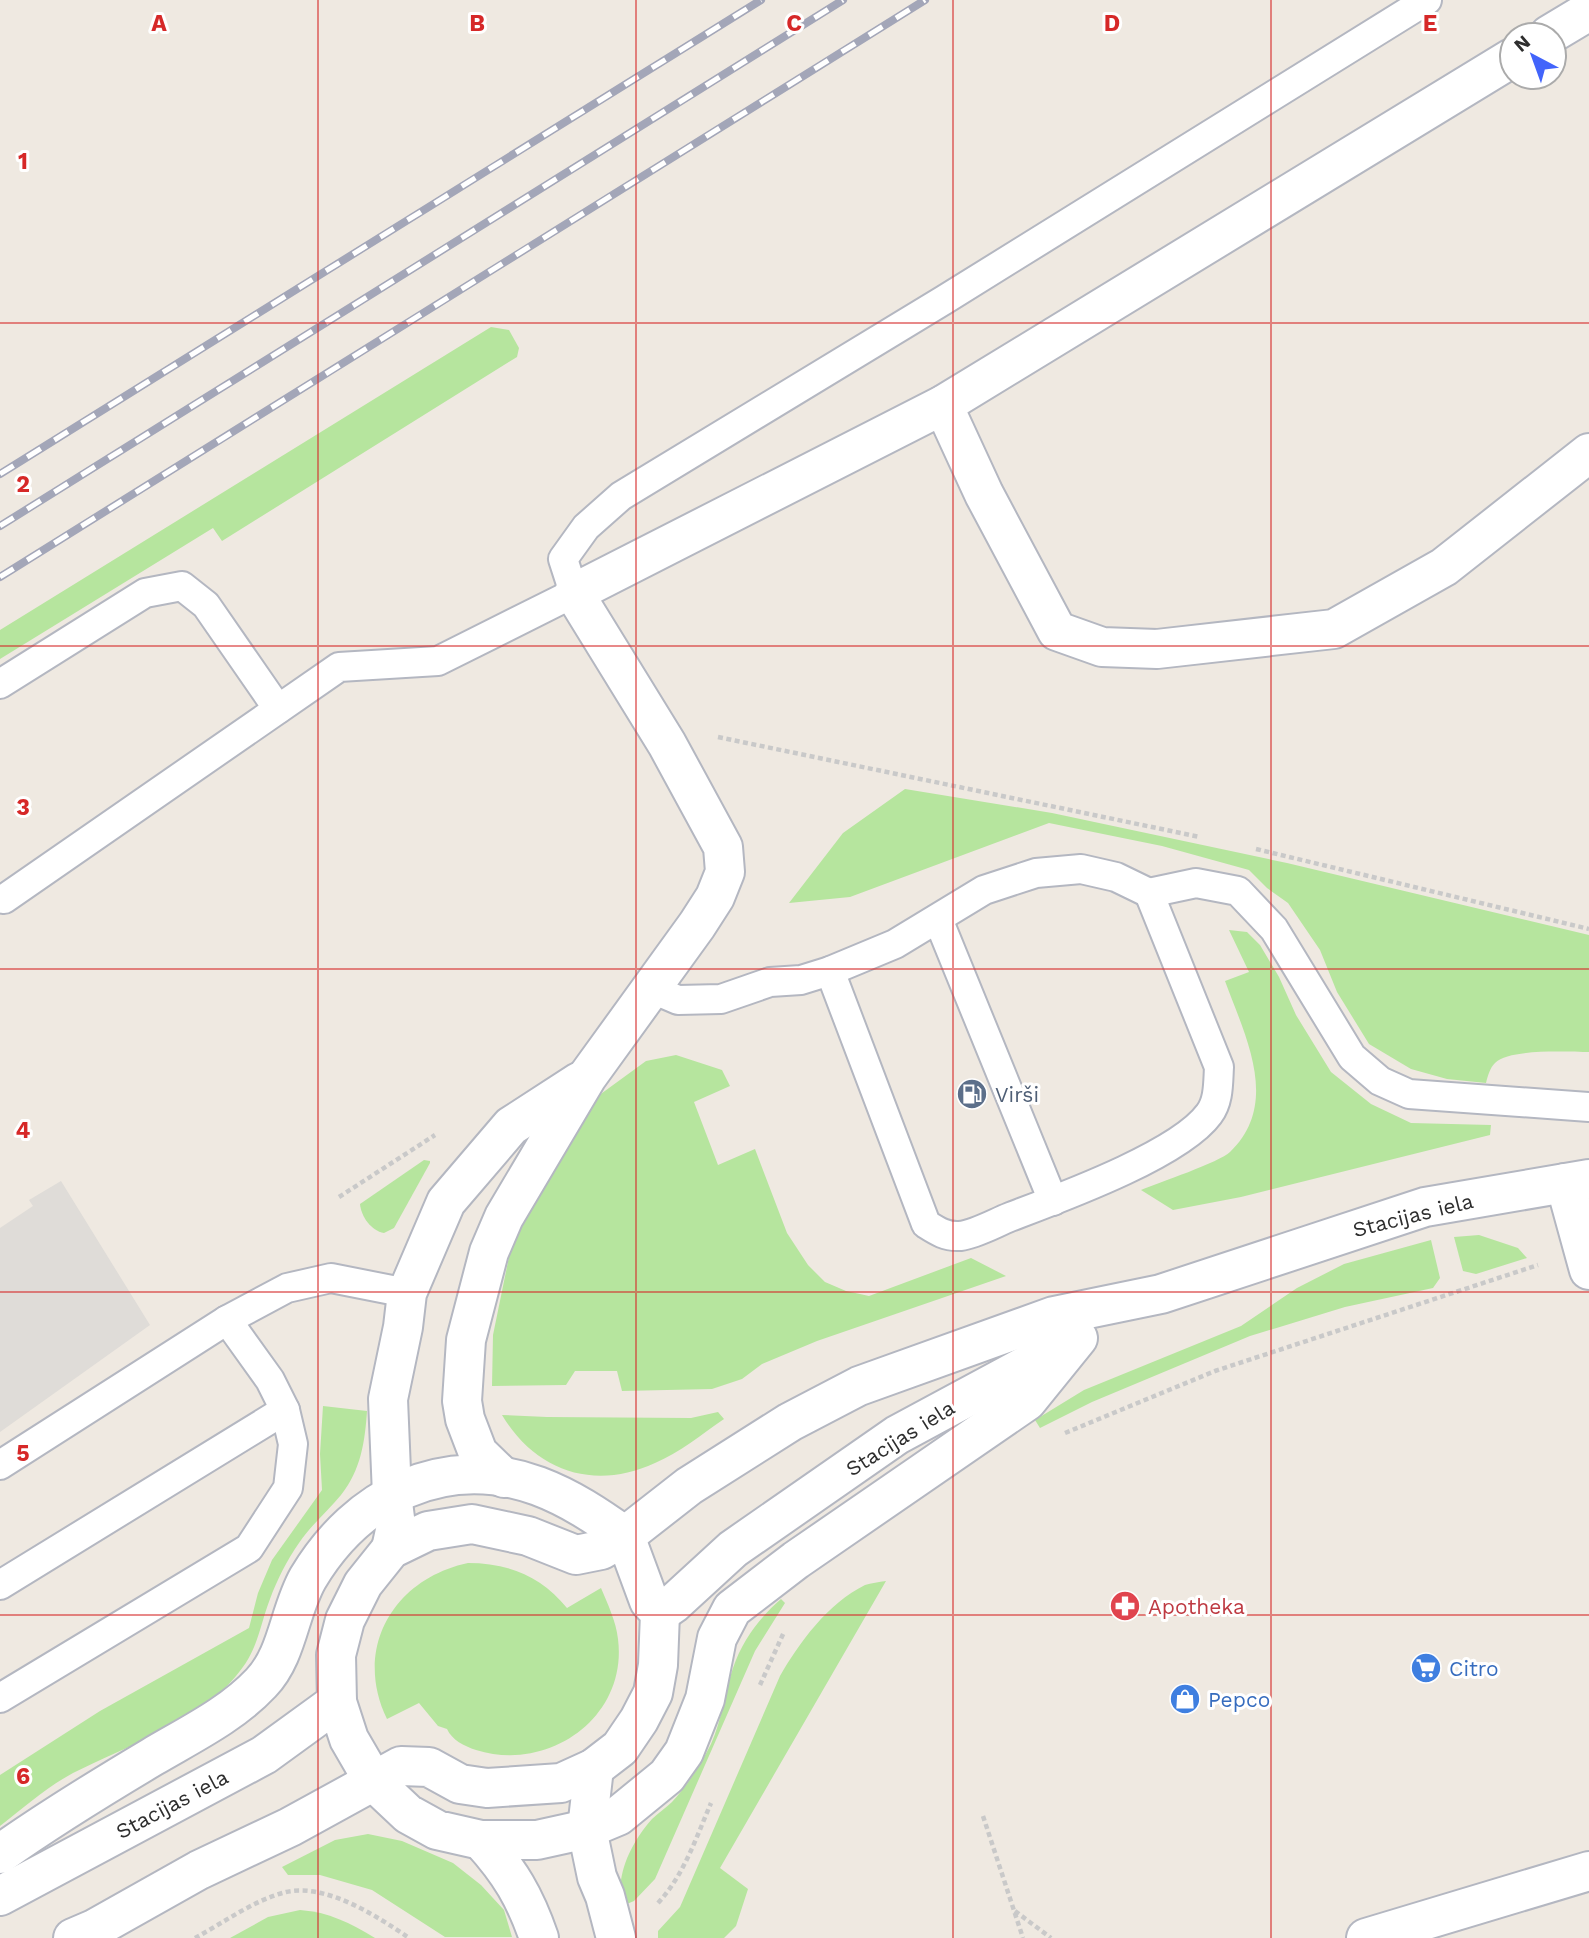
<svg xmlns="http://www.w3.org/2000/svg" width="1589" height="1938" viewBox="0 0 1589 1938" font-family="'Work Sans',sans-serif">
	<rect width="100%" height="100%" fill="#efe9e1"/>
	<g fill="#b6e59e">
		<path d="M491,327L509,330L519,348L517,357L222,541L213,528L0,659V630Z"/>
		<path d="M905,789L1052,813L1287,863L1589,935V1052C1568,1052 1510,1048 1495,1063C1490,1068 1488,1075 1486,1083L1447,1079L1411,1069L1369,1044L1337,992L1320,950L1288,903L1267,888L1249,870L1162,846L1049,823L850,897L789,903L843,833Z"/>
		<path d="M1229,930L1247,932L1260,945L1279,977L1296,1015L1331,1072L1371,1104L1411,1123L1491,1125L1490,1135L1241,1197L1173,1210L1141,1190C1158,1183 1220,1162 1230,1152C1281,1103 1245,1036 1225,981L1249,972Z"/>
		<path d="M676,1055L722,1070L730,1086L694,1102L718,1165L755,1149L787,1233L808,1265L825,1282L846,1291L869,1296L971,1258L1006,1276L817,1341L762,1364L742,1379L712,1389L622,1391L617,1371H575L566,1385L492,1386L493,1335L510,1252L534,1200L598,1096L646,1061Z"/>
		<path d="M424,1160L430,1161V1163L394,1228L384,1233C371,1231 361,1216 360,1204Z"/>
		<path d="M1479,1235L1518,1248L1527,1258L1476,1274L1463,1271L1454,1237Z"/>
		<path d="M1431,1240L1440,1278L1433,1288L1345,1307L1250,1336L1092,1402L1040,1428L1035,1420L1084,1390L1241,1326L1297,1288L1344,1264Z"/>
		<path d="M323,1406L367,1411C365,1441 361,1470 341,1495C328,1511 311,1525 299,1543C287,1560 277,1580 270,1599C259,1628 258,1651 236,1676C198,1722 125,1747 73,1773C47,1787 23,1808 0,1826V1775L100,1711L249,1628L258,1593L272,1560L322,1490L320,1454Z"/>
		<path d="M718,1412L724,1419C702,1434 679,1453 655,1463C595,1491 536,1472 502,1415L547,1417L691,1418Z"/>
		<path d="M468,1563C508,1563 541,1576 567,1608L601,1588C608,1605 616,1621 618,1639C628,1718 548,1773 476,1750C464,1746 452,1740 447,1729L438,1726L419,1703L387,1719C353,1649 393,1579 468,1563Z"/>
		<path d="M886,1581L720,1868L748,1889L736,1926L724,1938H658V1931L680,1907L780,1676C799,1643 828,1603 865,1585C871,1583 879,1582 886,1581Z"/>
		<path d="M781,1599L785,1603L755,1651L655,1879L634,1901L622,1906C615,1875 631,1843 652,1819C658,1813 666,1808 672,1802C687,1786 701,1764 711,1744C722,1720 724,1693 733,1668C742,1641 760,1617 781,1599Z"/>
		<path d="M368,1834L402,1841L453,1863L481,1885L504,1910L512,1937H445L372,1890L320,1875H288L282,1867L335,1840Z"/>
		<path d="M300,1910C329,1912 350,1923 375,1938H230L268,1917Z"/>
	</g>
	<path fill="#dfdcd8" d="M61,1181L150,1325L0,1432V1228L33,1206L29,1200Z"/>
	<g fill="none" stroke-linecap="round" stroke-linejoin="round">
		<g stroke="#b4b7c1" stroke-width="32">
			<g id="lane">
				<path d="M0,684L145,593L182,586L206,605L278,709"/>
				<path d="M4,899L339,667L438,661L574,593L563,559L586,527L621,496L944,300L1427,0"/>
				<path d="M938,919L1053,1201"/>
				<path d="M830,971L926,1224C937,1231 946,1237 960,1236C976,1234 995,1223 1010,1217C1060,1198 1179,1155 1209,1114C1219,1101 1218,1083 1219,1067L1149,893"/>
				<path d="M650,988L678,1000L721,999L770,982L801,980L830,971L895,944L984,890L1036,873L1081,869L1116,877L1149,893L1196,883L1238,891L1274,929L1352,1057L1380,1081L1409,1094L1589,1107"/>
				<path d="M0,1465L227,1320L287,1288L331,1278L407,1293"/>
				<path d="M0,1585L285,1410"/>
				<path d="M0,1698L249,1548L288,1488L293,1444L285,1410L270,1380L227,1320"/>
			</g>
		</g>
		<g stroke="#b4b7c1" stroke-width="42">
			<g id="street">
				<path d="M1549,35L1589,11"/>
				<path d="M943,405L984,494L1057,631L1102,647L1157,649L1334,629L1444,567L1589,453"/>
				<path d="M1565,1183L1589,1270"/>
				<path d="M504,1478L478,1453L465,1419L462,1401L466,1340L489,1252L504,1217L587,1077L697,925L715,897L725,872L723,847L667,744L574,593L943,405L1512,58"/>
				<path d="M391,1549L396,1526L392,1495L388,1399L403,1327L407,1293L446,1202L511,1126L579,1082"/>
				<path d="M594,1768L587,1829L597,1877L605,1896L616,1938"/>
				<path d="M481,1840C510,1872 525,1897 539,1938"/>
				<path d="M1366,1938L1589,1871"/>
			</g>
		</g>
		<g stroke="#b4b7c1" stroke-width="42">
			<g id="secondary">
				<path d="M1078,1338L1027,1401L796,1560L732,1609L717,1638L705,1699L684,1752L667,1776L618,1816L587,1829L537,1840H481L437,1830L408,1814L374,1782L349,1739L337,1702L336,1655L345,1620L363,1584L391,1549L428,1531L472,1524L528,1536L576,1555L601,1550L625,1536L689,1486L790,1422L859,1386L1054,1316L1161,1294L1425,1207L1589,1179"/>
				<path d="M660,1613L673,1604L733,1549L897,1435L1064,1345"/>
				<path d="M0,1854C49,1819 100,1788 152,1757C189,1735 231,1715 261,1683C288,1655 289,1611 308,1578C357,1496 444,1452 538,1486C570,1498 597,1516 625,1536"/>
				<path d="M0,1896L264,1755L337,1702"/>
				<path d="M73,1938L94,1929L199,1870L290,1827L401,1766L429,1767L460,1784L487,1788L561,1783L594,1768L620,1748L639,1720L653,1693L658,1665L660,1613L649,1601L625,1536"/>
			</g>
		</g>
		<g stroke="#c9c9c9" stroke-width="4.5" stroke-dasharray="5 3.5" stroke-linecap="butt">
			<path d="M718,737L1200,837"/>
			<path d="M1256,849L1589,929"/>
			<path d="M339,1197L435,1135"/>
			<path d="M1065,1433L1215,1371L1538,1265"/>
			<path d="M760,1685L784,1632"/>
			<path d="M983,1816L1023,1938"/>
			<path d="M658,1903C684,1875 696,1838 711,1803"/>
			<path d="M1015,1911L1051,1938"/>
			<path d="M195,1938C223,1923 254,1900 286,1892C326,1883 377,1916 409,1938"/>
		</g>
		<use href="#lane" stroke="#fff" stroke-width="28"/>
		<use href="#street" stroke="#fff" stroke-width="38"/>
		<use href="#secondary" stroke="#fff" stroke-width="38"/>
		<g stroke="#a3a6b8" stroke-width="8">
			<g id="rail">
				<path d="M0,474L761,0"/>
				<path d="M0,526L843,0"/>
				<path d="M0,577L925,0"/>
			</g>
		</g>
		<use href="#rail" stroke="#fff" stroke-width="5" stroke-dasharray="16" stroke-linecap="butt"/>
	</g>
	<path fill="none" stroke="#d62828" stroke-width="2" stroke-opacity="0.55" d="M318,0V1938M636,0V1938M953,0V1938M1271,0V1938M0,323H1589M0,646H1589M0,969H1589M0,1292H1589M0,1615H1589"/>
	<defs>
		<g id="fuel-disc" transform="scale(1.575)"><circle r="9.5" fill="#5c6f8a" stroke="#fff"/><path d="M-5.5-6h7V0h2V4h1.3V-2.5L3-4.5l.8-.8L6-3V5H2.5V1h-1V6h-7ZM-4.2-4.7v3.2H.2V-4.7Z" fill="#fff"/></g>
		<g id="pharmacy-disc" transform="scale(1.575)"><circle r="9.5" fill="#e0444e" stroke="#fff"/><path d="M-2-6h4v4h4v4h-4v4h-4v-4h-4v-4h4Z" fill="#fff"/></g>
		<g id="supermarket-disc" transform="scale(1.575)"><circle r="9.5" fill="#3f7fe0" stroke="#fff"/><path d="M-6-5.5h2.5l.6 2H6L4.5 2H-2.5L-4.4-4H-6ZM-1.5 3.2a1.3 1.3 0 1 0 .1 0ZM3 3.2a1.3 1.3 0 1 0 .1 0Z" fill="#fff"/></g>
		<g id="shop-disc" transform="scale(1.575)"><circle r="9.5" fill="#3f7fe0" stroke="#fff"/><path d="M-5-2.5h2.3a2.7 3.5 0 0 1 5.4 0H5L5.5 6h-11ZM-1.5-2.5h3a1.5 2.3 0 0 0-3 0Z" fill="#fff"/></g>
	</defs>
	<g fill-rule="evenodd">
		<use href="#fuel-disc" x="972" y="1094"/>
		<use href="#pharmacy-disc" x="1125" y="1606"/>
		<use href="#supermarket-disc" x="1426" y="1668"/>
		<use href="#shop-disc" x="1185" y="1699"/>
	</g>
	<g text-anchor="middle" dominant-baseline="central" stroke-width="6" stroke-linejoin="round" paint-order="stroke">
		<g font-size="21" fill="#4e5e75" stroke="#fff" text-anchor="start">
			<text x="995" y="1094">Virši</text>
		</g>
		<g font-size="21" fill="#2e2e2e" stroke="#fff">
			<text transform="translate(1413 1215) rotate(-14)">Stacijas iela</text>
			<text transform="translate(900 1438) rotate(-32)">Stacijas iela</text>
			<text transform="translate(172 1804) rotate(-28)">Stacijas iela</text>
		</g>
		<g font-size="21" fill="#be3a42" stroke="#fff" text-anchor="start">
			<text x="1148" y="1606">Apotheka</text>
		</g>
		<g font-size="21" fill="#366cbe" stroke="#fff" text-anchor="start">
			<text x="1449" y="1668">Citro</text>
			<text x="1208" y="1699">Pepco</text>
		</g>
	</g>
	<g font-size="23" text-anchor="middle" font-weight="bold" fill="#d62828" stroke="#fff" stroke-width="6" stroke-linejoin="round" paint-order="stroke">
		<text x="159" y="31">A</text>
		<text x="477" y="31">B</text>
		<text x="794" y="31">C</text>
		<text x="1112" y="31">D</text>
		<text x="1430" y="31">E</text>
		<text x="23" y="169">1</text>
		<text x="23" y="492">2</text>
		<text x="23" y="815">3</text>
		<text x="23" y="1138">4</text>
		<text x="23" y="1461">5</text>
		<text x="23" y="1784">6</text>
	</g>
	<g transform="translate(1533 56) rotate(319)"><circle r="33" fill="#ffffff" stroke="#ababab" stroke-width="2"/>
	<path d="M0-5L12 26L0 18L-12 26Z" fill="#4264fb"/>
	<text y="-10" font-size="19" font-weight="bold" text-anchor="middle" fill="#2e2e2e">N</text>
	</g>
</svg>
